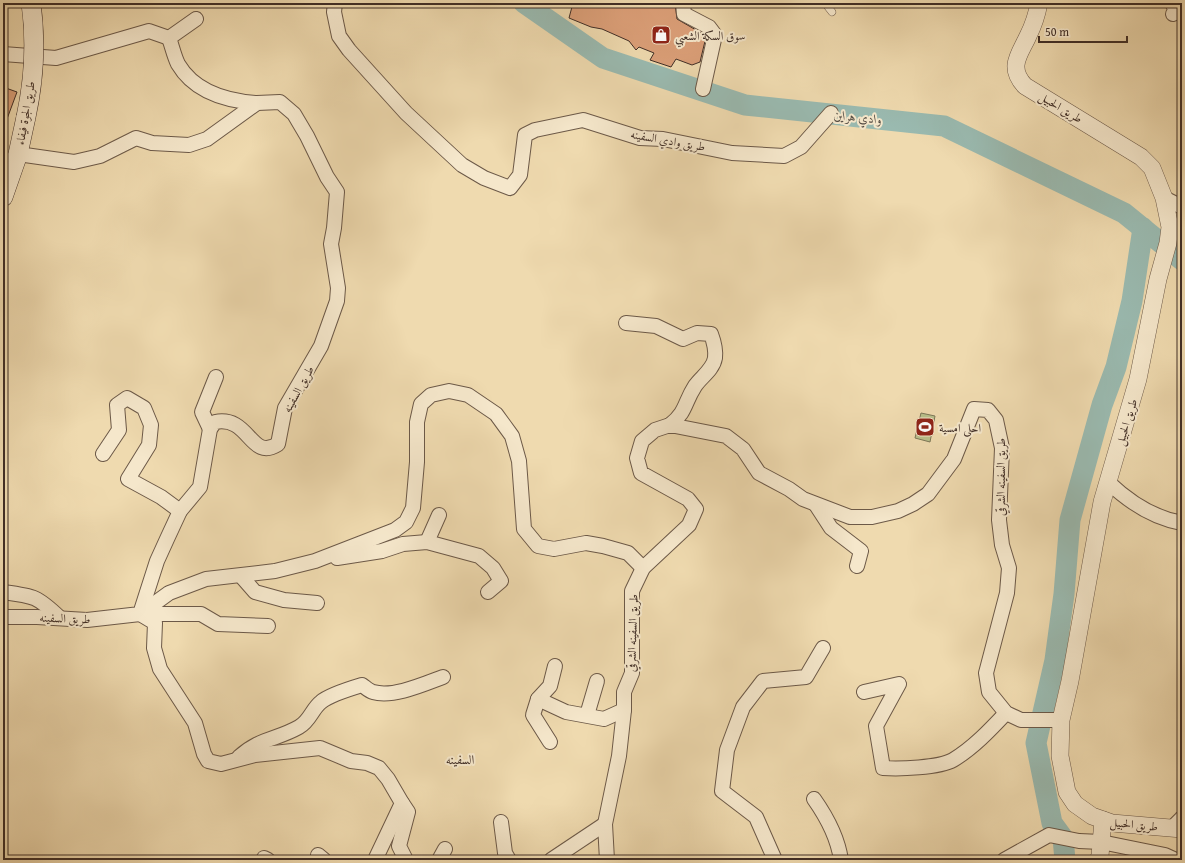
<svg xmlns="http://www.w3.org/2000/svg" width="1185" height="863" viewBox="0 0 1185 863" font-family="'Gentium Book Plus',Amiri,serif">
	<rect width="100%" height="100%" fill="#efdaaf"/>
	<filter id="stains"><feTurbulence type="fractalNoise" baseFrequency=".005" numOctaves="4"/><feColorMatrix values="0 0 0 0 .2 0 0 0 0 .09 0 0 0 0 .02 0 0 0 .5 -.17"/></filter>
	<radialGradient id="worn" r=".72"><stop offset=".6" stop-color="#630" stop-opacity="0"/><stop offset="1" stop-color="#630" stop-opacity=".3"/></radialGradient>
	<path fill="#b9c08b" stroke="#7c7758" d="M921,413L935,416L930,442L915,438Z"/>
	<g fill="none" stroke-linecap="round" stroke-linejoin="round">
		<g stroke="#9abab0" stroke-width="21">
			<path d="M524,3L603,58L745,105L944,126L1124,213L1182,260"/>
			<path d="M1065,860L1063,838L1052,823L1036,743L1055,660L1064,594L1070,520L1102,405L1116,367L1132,301L1143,228"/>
		</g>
	</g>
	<g fill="#db9f78" stroke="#402e26">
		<path d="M573,3H675L677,19L703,34L706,37L700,62L692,65L676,59L671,67L650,60L654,53L639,47L636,50L629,41L602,29L591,27L569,18Z"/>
		<path d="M3,87L17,92L4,127H3Z"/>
	</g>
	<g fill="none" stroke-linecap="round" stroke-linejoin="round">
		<g stroke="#6c5948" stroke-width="8">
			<path id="service" d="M825,3L832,12"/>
		</g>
		<g stroke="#6c5948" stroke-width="16">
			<g id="minor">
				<path d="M335,3L334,12L339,36L349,50L406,113L462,165L484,178L510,188L520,175L525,135L535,130L583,120L640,138L663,139L732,153L784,156L801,147L831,113"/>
				<path d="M683,3L684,14L709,27L715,35L703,89"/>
				<path d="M1172,3L1176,10L1173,14"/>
				<path d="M196,19L169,38C172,46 174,56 178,64C195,93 227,101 257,103"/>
				<path d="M3,54L56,58L149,31L169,38"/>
				<path d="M1164,198L1182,207"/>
				<path d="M626,323L656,326L683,339L697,333L711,334C714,342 716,349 715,358C713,370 701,377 695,386C684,403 687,411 670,425"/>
				<path d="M210,429L202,412L216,377"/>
				<path d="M103,454L119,430L117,405L127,398L144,408L151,425L149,445L128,479L161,497L180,511"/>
				<path d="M1108,482C1129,502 1153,518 1182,523"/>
				<path d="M816,505L831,528L861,551L857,566"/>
				<path d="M427,542L439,515"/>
				<path d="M337,558L382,551L403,544L427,542L479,556L493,568L501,581L488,592"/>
				<path d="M241,576L255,592L284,600L317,603"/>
				<path d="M3,592C34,596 37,596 60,618"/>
				<path d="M140,614L169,593L206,579L275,571L315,561L395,530L406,522L413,508L417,462V422L421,404L431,395L449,391L468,395L496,414L512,436L519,461L524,529L538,546L554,549L586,543L603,546L628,553L643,568"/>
				<path d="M140,614L155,623L154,648L160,669L195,723L204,754L208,761L221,764L255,755L320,748L351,761L367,763L379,768L388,779L402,803L375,860"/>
				<path d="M141,614H201L218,624L268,626"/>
				<path d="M3,617H37L87,620L140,614L157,561L167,539L180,511L200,487L210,429L215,422C250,415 250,462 278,444L285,408L321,346L337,301L338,288L331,244L334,228L337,192L327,177L307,136L294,114L280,102L257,103L207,139L189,145L152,143L136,138L100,156L74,162L18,154"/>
				<path d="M864,692L899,684L876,726L883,768C899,769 939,768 953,760C973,748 990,730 1006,713"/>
				<path d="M538,699L550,686L555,666"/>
				<path d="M587,715L597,681"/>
				<path d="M550,742L533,715L538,699L566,712L604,719L624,710"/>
				<path d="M239,757C260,738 276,740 299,727C310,721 312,709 321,702C329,695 352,688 362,685C365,687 369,691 373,692C393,698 424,684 443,677"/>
				<path d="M814,799C826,816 838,839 841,860"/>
				<path d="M402,803L408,812L399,846L406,860"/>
				<path d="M501,822L505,853L509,860"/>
				<path d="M1173,827L1182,818"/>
				<path d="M318,855L324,860"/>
				<path d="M264,858L268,860"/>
				<path d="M439,860L445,849"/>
				<path d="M551,860L605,824"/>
				<path d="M607,860L605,824L619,756L624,710V692L632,673V591L643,568L689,525L696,509L688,499L641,473L637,458L642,441L655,430L670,425L726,436L743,449L759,473L789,489L803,499L850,517H872L898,511L913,504L928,494L954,459L974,409L988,410L996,420L1002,448L999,520L1002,545L1009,568L1007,593L986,673L989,692L1006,713L1021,720H1061"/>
				<path d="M775,860L756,817L722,791L727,750L743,707L763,681L806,677L823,648"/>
				<path d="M1004,860L1049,835L1079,841L1101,842L1165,855L1176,860"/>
			</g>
		</g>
		<g stroke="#6c5948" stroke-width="18">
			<g id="tertiary">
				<path d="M1039,3C1037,14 1033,26 1028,36C1020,54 1007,67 1025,86L1141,157L1152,168L1164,198L1170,227L1168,243L1158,279L1138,379L1102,502L1070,681L1061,720L1060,756L1067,792L1075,804L1092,816L1112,823L1182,829"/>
				<path d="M1098,860L1100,856L1103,820"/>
			</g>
		</g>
		<g stroke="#402e26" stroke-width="20">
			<path id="secondary" d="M3,197L18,154L26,117"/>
		</g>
		<use href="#service" stroke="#f5e7cb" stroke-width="7"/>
		<use href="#minor" stroke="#f5e7cb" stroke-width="14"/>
		<use href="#tertiary" stroke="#f5e7cb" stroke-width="17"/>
		<use href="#secondary" stroke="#f5e7cb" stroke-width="19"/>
		<g stroke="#402e26" stroke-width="20" stroke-linecap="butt">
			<path id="secondary-bridge" d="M26,117C34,80 36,40 31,3"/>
		</g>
		<use href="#secondary-bridge" stroke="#f5e7cb" stroke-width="19"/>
	</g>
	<defs>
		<g id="shop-square" transform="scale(1)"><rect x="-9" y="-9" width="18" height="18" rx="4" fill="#8f2418" stroke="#f5e7cb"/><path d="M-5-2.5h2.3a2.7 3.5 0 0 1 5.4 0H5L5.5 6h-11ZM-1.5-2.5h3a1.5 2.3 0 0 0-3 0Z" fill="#fff"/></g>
		<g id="stadium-square" transform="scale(1)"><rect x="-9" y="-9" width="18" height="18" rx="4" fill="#8f2418" stroke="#f5e7cb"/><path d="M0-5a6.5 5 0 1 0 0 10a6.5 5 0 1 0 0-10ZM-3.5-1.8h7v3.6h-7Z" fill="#fff"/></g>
	</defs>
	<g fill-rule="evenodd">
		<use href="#shop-square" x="661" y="35"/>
		<use href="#stadium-square" x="925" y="427"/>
	</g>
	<g text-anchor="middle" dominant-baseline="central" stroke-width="4" stroke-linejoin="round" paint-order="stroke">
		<g font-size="12" fill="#402e26" stroke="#f5e7cb" text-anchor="start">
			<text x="675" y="35">سوق السكة الشعبي</text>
			<text x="939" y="427">احلى امسية</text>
		</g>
		<g font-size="12" fill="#402e26" stroke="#f5e7cb">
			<text transform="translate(1061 107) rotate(31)">طريق الحبيل</text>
			<text transform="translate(25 113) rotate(-80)">طريق الجوة فيفاء</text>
			<text transform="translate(668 140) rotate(10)">طريق وادي السفينه</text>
			<text transform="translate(298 389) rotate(-61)">طريق السفينه</text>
			<text transform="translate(1126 422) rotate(-73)">طريق الحبيل</text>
			<text transform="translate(1000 477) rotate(-90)">طريق السفينه الشرقي</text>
			<text transform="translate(65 618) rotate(2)">طريق السفينه</text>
			<text transform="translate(632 633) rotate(-88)">طريق السفينه الشرقي</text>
			<text transform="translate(1134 824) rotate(6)">طريق الحبيل</text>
		</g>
		<g font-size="13" font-style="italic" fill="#524a42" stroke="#f5e7cb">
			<text transform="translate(858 117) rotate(6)">وادي هراين</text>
		</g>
		<g font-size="13" fill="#402e26" stroke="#f5e7cb">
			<text x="460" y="759">السفينه</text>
		</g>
	</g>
	<rect width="1185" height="863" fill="none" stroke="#efdaaf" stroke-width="16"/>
	<rect x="4" y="4" width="1177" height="855" fill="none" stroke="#402e26" stroke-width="2"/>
	<rect x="8" y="8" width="1169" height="847" fill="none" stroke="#402e26"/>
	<path d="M1039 36v6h88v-6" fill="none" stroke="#402e26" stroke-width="2"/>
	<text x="1045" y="36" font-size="12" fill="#402e26" stroke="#f5e7cb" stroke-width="3" paint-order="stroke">50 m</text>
	<rect width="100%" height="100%" filter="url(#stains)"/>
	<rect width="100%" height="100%" fill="url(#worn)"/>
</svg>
